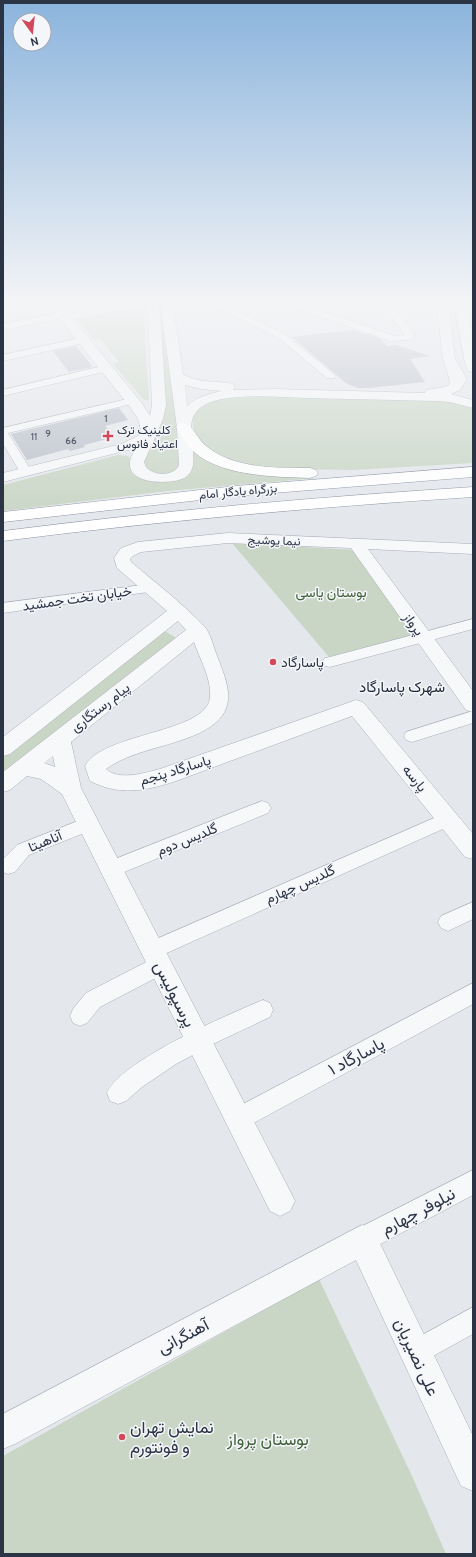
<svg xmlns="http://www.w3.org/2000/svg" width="476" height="1557" viewBox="0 0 476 1557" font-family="Cabin,Vazirmatn,sans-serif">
	<rect width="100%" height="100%" fill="#e4e7ec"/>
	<g fill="#c9d6c5">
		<path d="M156,299H161L164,308L181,461C177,477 158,476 146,469L143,460L165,406L158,309Z"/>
		<path d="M136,307H143L149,400H144L113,364L119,362L100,339L94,340L76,318Z"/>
		<path d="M289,396L443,400L473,407V463L353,470L297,469L253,465L234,461L211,453L194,433L192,415L201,404L225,398Z"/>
		<path d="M193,446L261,474L317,478L168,491L3,511V485L118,455L128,456L130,459L132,472L143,478L190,471L193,465Z"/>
		<path d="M232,543L356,550L413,635L329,657Z"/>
		<path d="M163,630L178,639L3,777V755Z"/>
		<path d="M319,1279L412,1476L446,1554H3V1456Z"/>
	</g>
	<g fill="#bbc0ca">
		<path d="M353,330L379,338L387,346L396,345L430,356L410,359L425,382L369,388H358L347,384L292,337Z"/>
		<path d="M76,346L93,367L69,372L53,351Z"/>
		<path d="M119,408L128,420L105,426L115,437L84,445L85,447L70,451L68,449L27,460L11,434Z"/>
	</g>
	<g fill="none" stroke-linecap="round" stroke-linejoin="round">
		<g stroke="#a9aeb7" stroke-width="1">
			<g id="minor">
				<path d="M3,299H20L18,301L3,304Z"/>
				<path d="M202,299H214L286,335L336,376L335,378H327L280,339Z"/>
				<path d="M273,299H287L395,336L404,335V333L387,312L372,299H383C395,308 405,321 414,333L413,337L408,340L391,341L275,301Z"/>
				<path d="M64,312L67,313L69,315L67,317L3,330V324Z"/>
				<path d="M85,337L88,338L90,340L88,342L3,361V355Z"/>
				<path d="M107,365L111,366L112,368L111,370L3,396V390Z"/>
				<path d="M132,398L136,399L137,401L136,403L8,433L32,472L30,475H22L3,444V428Z"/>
				<path d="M150,584L155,585L157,588L155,591L3,613V603Z"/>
				<path d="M473,619V629L330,667L325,666L322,662L325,658L330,657Z"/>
				<path d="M473,711V723L412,742L406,740L404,736L406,732Z"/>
				<path d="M262,801L268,803L271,808L268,813L112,877L105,875L103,869L105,863Z"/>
				<path d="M448,812L454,814L457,819L454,824L160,956L167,958L170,965L167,972L100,1007L87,1023L80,1026L73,1023L70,1016L73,1009L86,993L152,959L145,956L142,950L145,944Z"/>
				<path d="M88,817L94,819L97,824L94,829L29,855L15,872L8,874L3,872V859L17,845Z"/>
				<path d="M473,902V919L448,931L441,928L438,922L441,916Z"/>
				<path d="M473,983V1004L246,1127L238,1130L230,1127L227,1119L230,1111Z"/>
				<path d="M263,1000L270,1003L273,1010L270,1017L213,1044L176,1064L142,1087L126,1101L118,1104L110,1101L107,1093C120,1061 229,1014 263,1000Z"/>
				<path d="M473,1170V1195L371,1249L362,1252L353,1249L350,1240L353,1231Z"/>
				<path d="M473,1307V1334L415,1366L406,1362L402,1353L406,1344Z"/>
			</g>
		</g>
		<g stroke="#a9aeb7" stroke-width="1">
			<g id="tertiary">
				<path d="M44,299H56L68,313L132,301L156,299L160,313L166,405L163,419L144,462L146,467C153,476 174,477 179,465L177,428L160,299H172L183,374C199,384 215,380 233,384L235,387L233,390L275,389L425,393L426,390L445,387L449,385L450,381L443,359L436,299H448L455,359L467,379L460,390L451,394L473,400V408L450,402L437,401C394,400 350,399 307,398C279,397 250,394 222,399C213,401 202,404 196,412C181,431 207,468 182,479C169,484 127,485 130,462C130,458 134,452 136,448L3,482V473L121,444L142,434L138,419L130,407ZM142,306L147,308L148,313L152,405L150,416L141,402L73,319ZM185,385L201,389L222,391C209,394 198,396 187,406Z"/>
				<path d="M453,299H465L473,341V372L468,371L465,363Z"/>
				<path d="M228,533L473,544V554L368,549L473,691V712L466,710L351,548L228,543L141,552L133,556L130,559L131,562C156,583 182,603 204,626C210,632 213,645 216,653C226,680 240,707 210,727C179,747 137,747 106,769C118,781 145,773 160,769L356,700L363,702L473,834V859L465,857L352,716L176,781C146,791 119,796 90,781L85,766C102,733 206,733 210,698C212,680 200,659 194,642L71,742L81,788L290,1191L295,1201L290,1211L280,1216L270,1211L62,794L41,779L27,776L10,790L3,792V772L186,630L178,621L10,754L3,756V737L167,611L117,568L114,558L121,548L138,542ZM53,756L55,767L44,763Z"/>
				<path d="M362,1225L373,1229L473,1436V1491L461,1486L356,1260L15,1444L3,1449V1414Z"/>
			</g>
		</g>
		<g stroke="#8b94a3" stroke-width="1">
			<g id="trunk">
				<path d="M183,423C194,425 197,439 206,446C234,469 276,468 310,468L316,470L318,473L316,476L310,478C275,477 221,476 194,452C187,445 181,435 176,427L178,424Z"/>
				<path d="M473,467V477L236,496L3,522V512L236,486Z"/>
				<path d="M473,487V497C316,507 159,521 3,541V531C159,511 316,497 473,487Z"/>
			</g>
		</g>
		<use href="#minor" fill="#f7f8fa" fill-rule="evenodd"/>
		<use href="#tertiary" fill="#f7f8fa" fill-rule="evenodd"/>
		<use href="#trunk" fill="#fff" fill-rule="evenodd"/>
	</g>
	<linearGradient id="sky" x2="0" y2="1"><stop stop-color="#8bb4dd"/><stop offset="0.58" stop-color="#f3f4f6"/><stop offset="1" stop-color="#f3f4f6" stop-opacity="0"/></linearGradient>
	<rect width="476" height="517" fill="url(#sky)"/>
	<g fill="#d1495b" stroke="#f4f6f9" stroke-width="1.5">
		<path d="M106 430h4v4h4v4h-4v4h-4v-4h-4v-4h4z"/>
		<circle cx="273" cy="662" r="4"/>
		<circle cx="122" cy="1437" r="4"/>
	</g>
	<g text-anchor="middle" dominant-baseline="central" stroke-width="3" stroke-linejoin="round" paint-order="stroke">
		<g font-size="10" fill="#4f5766">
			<text x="106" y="418">1</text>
			<text x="48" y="433">9</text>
			<text x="34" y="436">11</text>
			<text x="71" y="440">66</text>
		</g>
		<g font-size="12" fill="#2b3445" stroke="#f4f6f9" text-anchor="start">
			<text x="117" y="429">کلینیک ترک<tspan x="117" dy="14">اعتیاد فانوس</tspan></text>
		</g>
		<g font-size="12" fill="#2b3445" stroke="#f4f6f9">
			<text transform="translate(238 491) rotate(-5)">بزرگراه یادگار امام</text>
			<text transform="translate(274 540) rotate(2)">نیما یوشیج</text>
		</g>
		<g font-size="14" fill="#3f6138" stroke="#f4f6f9">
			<text x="331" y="592">بوستان یاسی</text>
		</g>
		<g font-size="14" fill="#2b3445" stroke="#f4f6f9">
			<text transform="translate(77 598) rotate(-8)">خیابان تخت جمشید</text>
			<text transform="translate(414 624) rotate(54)">پرواز</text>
			<text transform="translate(100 707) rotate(-38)">پیام رستگاری</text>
			<text transform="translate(175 770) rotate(-17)">پاسارگاد پنجم</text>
			<text transform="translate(415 778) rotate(51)">پارسه</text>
			<text transform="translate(187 839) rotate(-22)">گلدیس دوم</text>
			<text transform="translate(45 841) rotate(-22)">آناهیتا</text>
			<text transform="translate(300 884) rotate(-24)">گلدیس چهارم</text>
		</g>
		<g font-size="14" fill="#2b3445" stroke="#f4f6f9" text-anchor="start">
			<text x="281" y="662">پاسارگاد</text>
		</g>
		<g font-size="15" fill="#1d2536" stroke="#f4f6f9">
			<text x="402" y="687">شهرک پاسارگاد</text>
		</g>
		<g font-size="17" fill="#2b3445" stroke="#f4f6f9">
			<text transform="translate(175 994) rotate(63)">پرسپولیس</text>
			<text transform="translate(356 1056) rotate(-28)">پاسارگاد ۱</text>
			<text transform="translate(418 1211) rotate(-28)">نیلوفر چهارم</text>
			<text transform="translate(183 1336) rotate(-28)">آهنگرانی</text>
			<text transform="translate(417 1357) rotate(65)">علی نصیریان</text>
		</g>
		<g font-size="17" fill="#2b3445" stroke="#f4f6f9" text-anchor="start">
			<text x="130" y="1427">نمایش تهران<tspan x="130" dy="20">و فونتورم</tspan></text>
		</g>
		<g font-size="17" fill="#3f6138" stroke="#f4f6f9">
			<text x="268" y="1439">بوستان پرواز</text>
		</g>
	</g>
	<rect width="476" height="1557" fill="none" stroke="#2b3445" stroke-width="8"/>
	<g transform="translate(32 32) rotate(165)"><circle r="19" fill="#f4f6f9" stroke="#a4a8b1"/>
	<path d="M0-3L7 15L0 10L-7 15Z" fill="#d1495b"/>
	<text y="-6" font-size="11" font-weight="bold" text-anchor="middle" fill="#2b3445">N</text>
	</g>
</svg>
